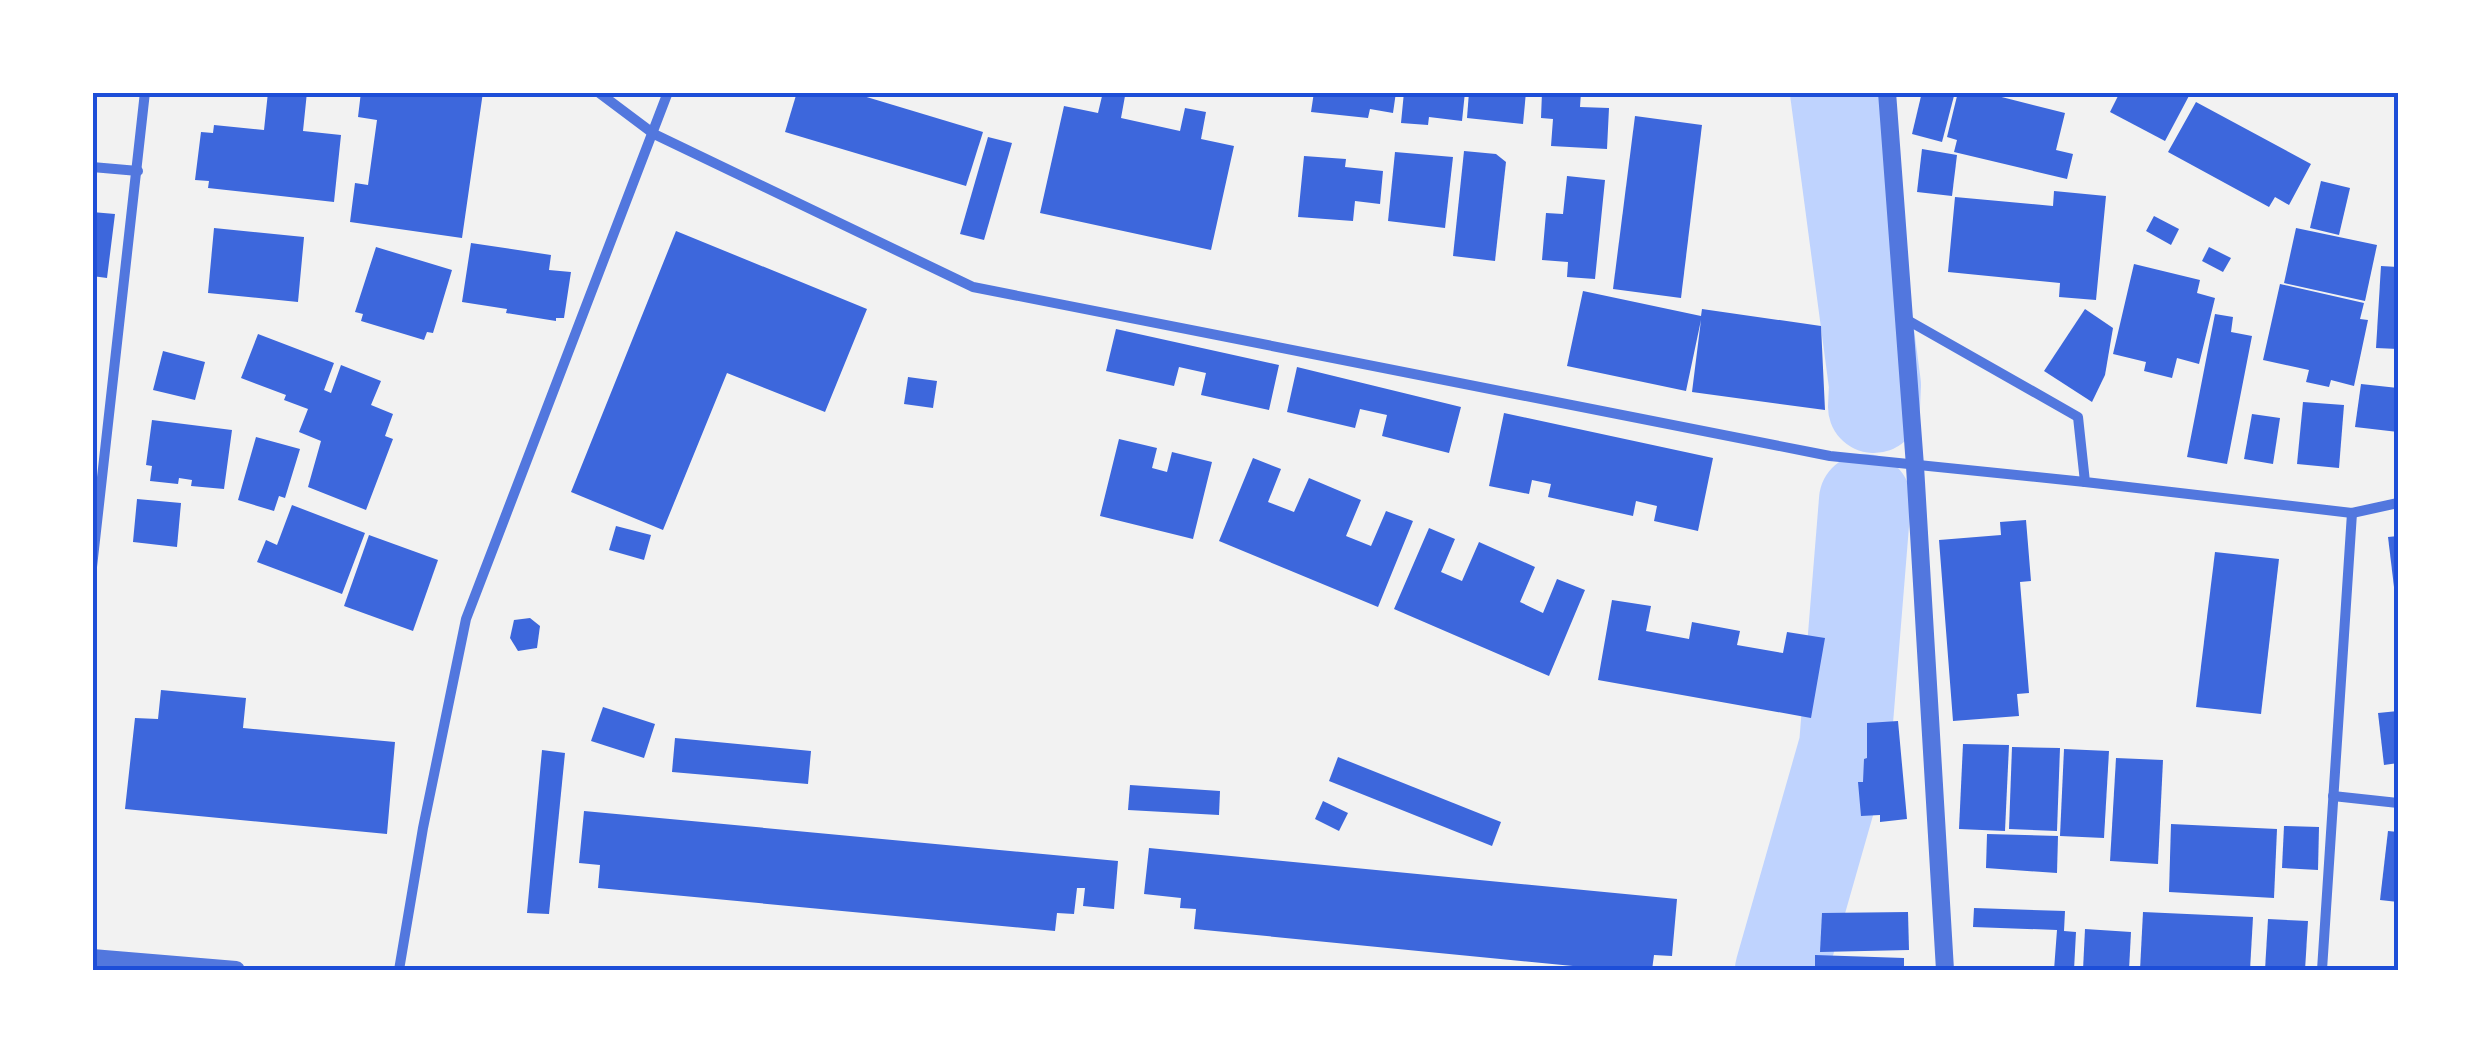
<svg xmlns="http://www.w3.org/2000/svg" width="2491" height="1063" viewBox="0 0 2491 1063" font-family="Cabin,sans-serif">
	<rect width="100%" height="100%" fill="#f2f2f2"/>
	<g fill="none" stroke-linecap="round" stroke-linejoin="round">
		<g stroke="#bfd3fe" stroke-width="92">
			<path d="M1836,92L1875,385L1874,407"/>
			<path d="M1781,970L1845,746L1865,500"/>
		</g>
	</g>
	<g fill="#3d67dc">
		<path d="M268,92H307L303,131L341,135L334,202L208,188L209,181L195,180L201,132L213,133L214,125L264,130Z"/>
		<path d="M361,92H483L462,238L350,222L355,183L368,185L377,120L358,117Z"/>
		<path d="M797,92H850L983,132L966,186L785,132Z"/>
		<path d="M1103,92L1125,96L1121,118L1180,131L1185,108L1206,112L1201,139L1234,146L1211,250L1040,213L1064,106L1098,113Z"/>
		<path d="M1314,92H1396L1393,113L1370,109L1368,118L1311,112Z"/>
		<path d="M1404,92H1465L1462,121L1429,117L1428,125L1401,123Z"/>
		<path d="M1469,92H1526L1523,124L1467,118Z"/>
		<path d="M1542,92H1581L1580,107L1609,108L1607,149L1551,146L1553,119L1541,118Z"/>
		<path d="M1922,92H1955L1942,142L1912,134Z"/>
		<path d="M1958,92H1982L2065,113L2056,150L2073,154L2067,179L1954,152L1957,140L1947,137Z"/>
		<path d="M2120,92H2187L2190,94L2165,141L2110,112Z"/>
		<path d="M2196,102L2311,164L2289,205L2275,197L2269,207L2168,152Z"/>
		<path d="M1635,116L1702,125L1681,298L1613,289Z"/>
		<path d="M988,137L1012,143L984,240L960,234Z"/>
		<path d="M1922,149L1957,155L1952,196L1917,192Z"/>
		<path d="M1464,151L1496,154L1506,162L1495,261L1453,256Z"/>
		<path d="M1395,152L1453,157L1445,228L1388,221Z"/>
		<path d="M1304,156L1346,159L1345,167L1383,171L1380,204L1355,201L1353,221L1298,217Z"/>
		<path d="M1567,176L1605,180L1595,279L1567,277L1568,262L1542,260L1546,213L1563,214Z"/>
		<path d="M2321,181L2350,188L2339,235L2310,228Z"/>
		<path d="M2054,191L2106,196L2096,300L2059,297L2060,283L1948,272L1955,197L2053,206Z"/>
		<path d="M92,212L115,214L107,278L92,276Z"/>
		<path d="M2154,216L2179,229L2171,245L2146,231Z"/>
		<path d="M214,228L304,237L298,302L208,293Z"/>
		<path d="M2296,228L2377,245L2365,301L2284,283Z"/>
		<path d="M676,231L867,309L825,412L727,373L663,530L571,492Z"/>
		<path d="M471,243L551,255L549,270L571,272L564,318H556V321L506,313L507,309L462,302Z"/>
		<path d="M376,247L452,270L433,333L427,332L424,340L361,321L363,314L355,312Z"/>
		<path d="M2209,247L2231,258L2223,272L2202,261Z"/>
		<path d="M2134,264L2200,280L2197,293L2215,298L2199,364L2177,358L2172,378L2144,371L2146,362L2113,354Z"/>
		<path d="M2381,266L2398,267V349L2376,348Z"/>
		<path d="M2280,284L2364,303L2360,319L2368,320L2354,386L2331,380L2329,387L2306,382L2309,370L2263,360Z"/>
		<path d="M1583,291L1701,316L1702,309L1821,326L1825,410L1692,392L1701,320L1686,391L1567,366Z"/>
		<path d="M2085,309L2113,328L2105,375L2092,402L2044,371Z"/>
		<path d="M2215,314L2233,317L2231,332L2252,336L2227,464L2187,457Z"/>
		<path d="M1116,329L1279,365L1269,410L1201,395L1206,373L1179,367L1174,386L1106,371Z"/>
		<path d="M258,334L334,363L324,390L331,393L341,365L381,381L371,405L393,414L385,436L393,439L366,510L308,487L321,441L299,432L308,409L284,400L286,395L241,378Z"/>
		<path d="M163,351L205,362L195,400L153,390Z"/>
		<path d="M1297,367L1461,407L1449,453L1382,436L1387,415L1360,409L1355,428L1287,412Z"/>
		<path d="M908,377L937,381L933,408L904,404Z"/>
		<path d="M2361,384L2398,388V432L2355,427Z"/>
		<path d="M2303,402L2344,405L2339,468L2297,464Z"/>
		<path d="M1504,413L1713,458L1698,531L1654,521L1657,506L1636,501L1633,516L1548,497L1551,484L1532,480L1529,494L1489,486Z"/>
		<path d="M2252,414L2280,418L2273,464L2244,459Z"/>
		<path d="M152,420L232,430L224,489L191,486L192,480L179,478L178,484L150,481L152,466L146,465Z"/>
		<path d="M256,437L300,449L285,498L279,496L274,511L238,500Z"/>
		<path d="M1119,439L1157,448L1152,468L1167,472L1172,452L1212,462L1193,539L1100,516Z"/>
		<path d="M1253,458L1281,469L1268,502L1294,512L1309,478L1361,500L1346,536L1371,546L1386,511L1413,521L1378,607L1219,541Z"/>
		<path d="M137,499L181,503L177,547L133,542Z"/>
		<path d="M292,505L365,533L342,594L257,562L266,540L277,545Z"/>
		<path d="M2026,520L2031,581L2020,582L2029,693L2017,694L2019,716L1953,721L1939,540L2001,535L2000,522Z"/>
		<path d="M616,526L651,535L644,560L609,550Z"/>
		<path d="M1429,528L1455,539L1441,572L1462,581L1479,542L1535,567L1520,602L1543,613L1557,579L1585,590L1549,676L1394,609Z"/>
		<path d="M369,535L438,560L413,631L344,606Z"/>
		<path d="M2398,536V587H2394L2388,537Z"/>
		<path d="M2215,552L2279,559L2261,714L2196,707Z"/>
		<path d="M1612,600L1651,606L1646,631L1689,639L1692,622L1740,631L1737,645L1783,653L1787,632L1825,638L1811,718L1598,680Z"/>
		<path d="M530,618L540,626L537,648L518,651L510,638L514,620Z"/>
		<path d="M161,690L246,698L243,728L395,742L387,834L125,809L135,718L158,719Z"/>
		<path d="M603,707L655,724L644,758L591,741Z"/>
		<path d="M2398,711V763L2384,765L2378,713Z"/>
		<path d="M1898,721L1907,819L1880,822V815L1861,816L1858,782H1863L1864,759L1867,758V723Z"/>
		<path d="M675,738L811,751L808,784L672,772Z"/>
		<path d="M1963,744L2009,745L2005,831L1959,829Z"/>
		<path d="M2012,747L2060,748L2057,831L2009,829Z"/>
		<path d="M2064,749L2109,751L2104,838L2060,836Z"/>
		<path d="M542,750L565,753L549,914L527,913Z"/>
		<path d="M1338,757L1501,822L1492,846L1329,781Z"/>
		<path d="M2116,758L2163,760L2158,864L2110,861Z"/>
		<path d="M1130,785L1220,791L1219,815L1128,810Z"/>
		<path d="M1323,801L1348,813L1339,831L1315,819Z"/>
		<path d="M584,811L1118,861L1114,909L1083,906L1085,888H1077L1074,914L1057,913L1055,931L598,888L600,865L579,863Z"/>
		<path d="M2171,824L2277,829L2274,898L2169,892Z"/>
		<path d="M2284,826L2319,827L2318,870L2282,868Z"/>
		<path d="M2388,831L2398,832V902L2380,900Z"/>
		<path d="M1987,834L2058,836L2057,873L1986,868Z"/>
		<path d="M1149,848L1677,899L1672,956L1654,955L1652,970H1614L1194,929L1196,909L1180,908L1181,898L1144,894Z"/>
		<path d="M1974,908L2065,911L2064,931L2076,932L2074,970H2054L2057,930L1973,927Z"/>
		<path d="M1908,912L1909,950L1820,952L1822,913Z"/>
		<path d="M2143,912L2253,917L2250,970H2140Z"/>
		<path d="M2268,919L2308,921L2305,970H2265Z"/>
		<path d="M2085,929L2131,932L2129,970H2083Z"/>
		<path d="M1815,955L1904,958V970H1815Z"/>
	</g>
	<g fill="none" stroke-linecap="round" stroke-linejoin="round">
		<g stroke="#5277de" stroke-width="10">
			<path d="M598,92L654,134L973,287L1830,456L2085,482"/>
			<path d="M92,167L138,171"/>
			<path d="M1902,317L2078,417L2085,482L2352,513L2398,503"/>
			<path d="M92,567L145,92"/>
			<path d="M2333,796L2398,803"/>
			<path d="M399,970L423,828L466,619L668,92"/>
			<path d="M2322,970L2352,513"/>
		</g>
		<g stroke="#5277de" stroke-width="18">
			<path d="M1887,92L1915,466L1945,970"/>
			<path d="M92,958L236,970"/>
		</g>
	</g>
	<rect width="2491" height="1063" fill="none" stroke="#ffffff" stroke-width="190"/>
	<rect x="95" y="95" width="2301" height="873" fill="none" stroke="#1d4ed8" stroke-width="4"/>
</svg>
